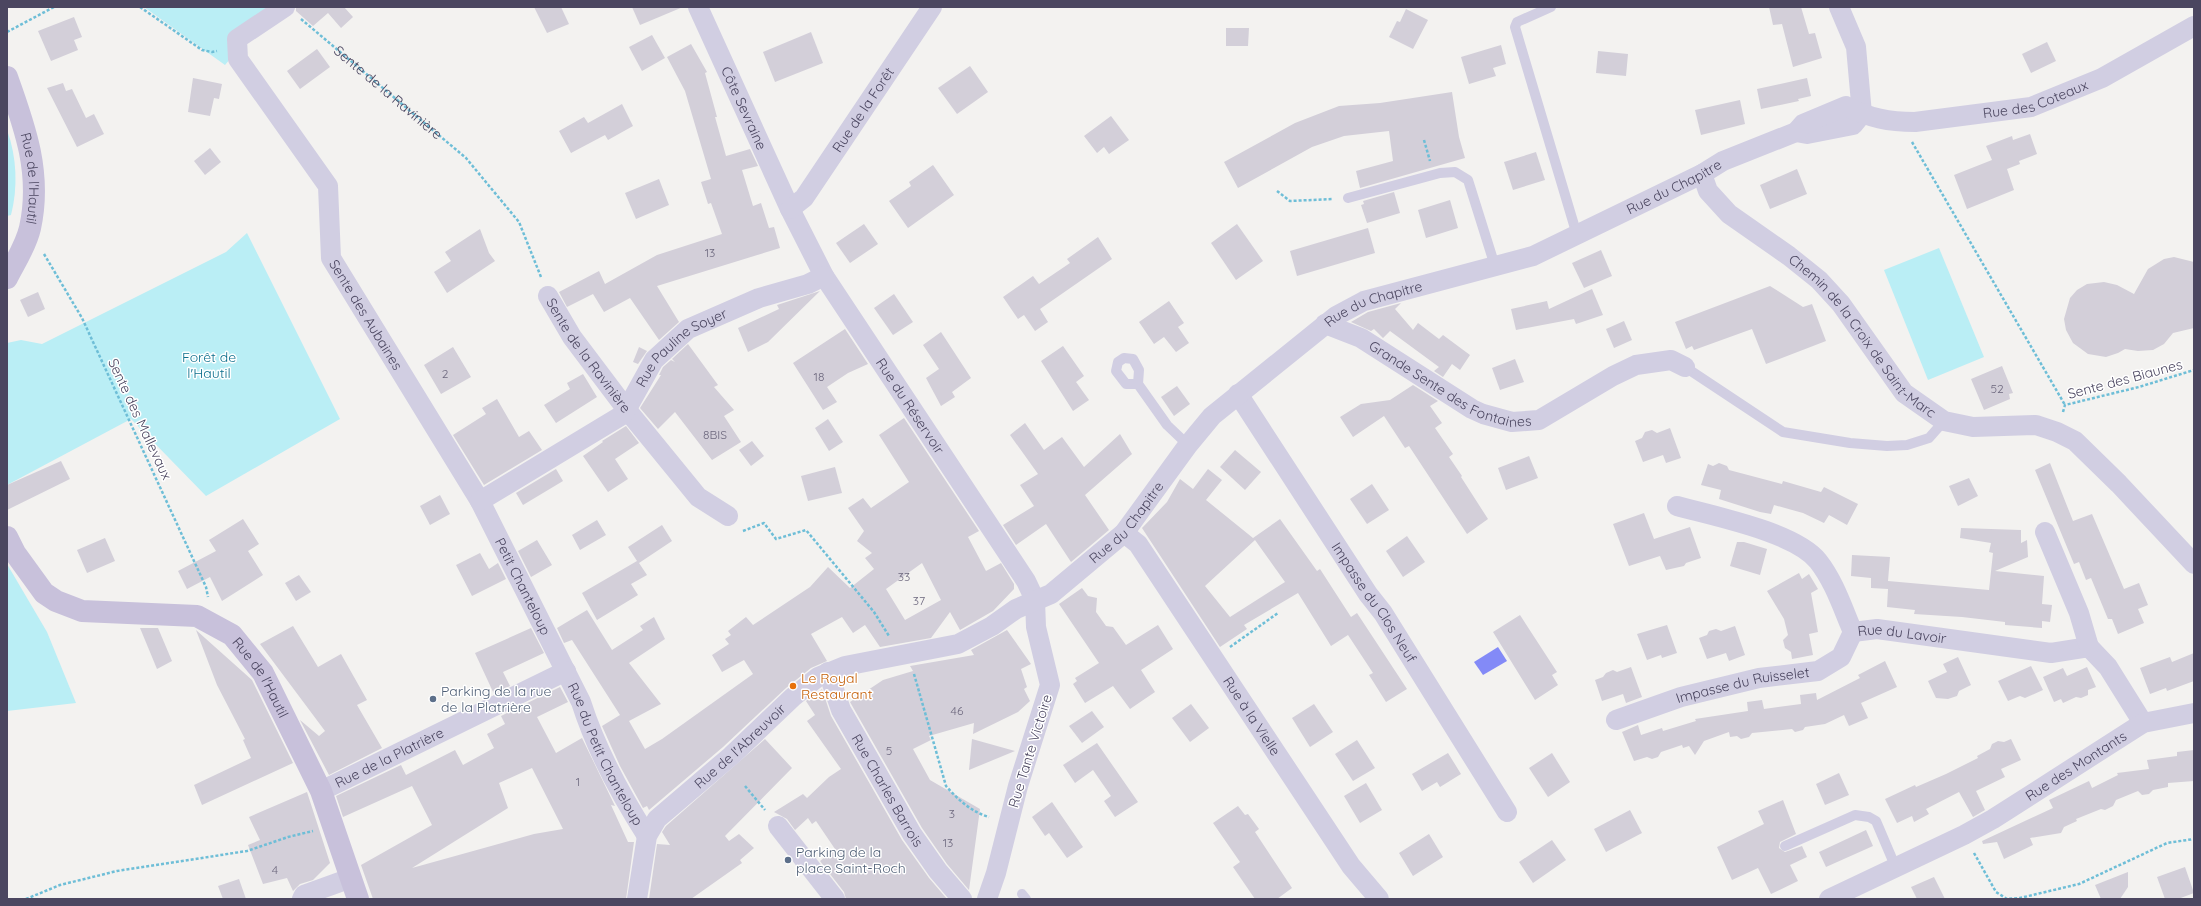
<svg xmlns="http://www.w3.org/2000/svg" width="2201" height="906" viewBox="0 0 2201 906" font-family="Quicksand,sans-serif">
	<rect width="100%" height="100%" fill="#f3f2f0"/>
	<g fill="#baeef5">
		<path d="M144,7H294L248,38L225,65Z"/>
		<path d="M7,130C17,157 18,188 11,215L7,216Z"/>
		<path d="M247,233L340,419L206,496L131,419L7,485V343L21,340L42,344L226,252Z"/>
		<path d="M1939,248L1984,357L1928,380L1884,270Z"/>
		<path d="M7,564L47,632L76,703L7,711Z"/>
	</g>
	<path fill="#838af7" d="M1498,647L1507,661L1483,675L1474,662Z"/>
	<g fill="#d3cfd9" fill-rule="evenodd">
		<path d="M296,7H344L353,17L341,28L328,13L313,26L296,11Z"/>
		<path d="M534,7H561L569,24L547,33Z"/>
		<path d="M632,7H683L640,25Z"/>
		<path d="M1769,7H1801L1809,34L1815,33L1822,58L1793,67L1782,24L1773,25Z"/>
		<path d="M1406,9L1428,20L1413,49L1389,37L1397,21L1400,22Z"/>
		<path d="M74,17L82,37L74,40L78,50L51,61L38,31Z"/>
		<path d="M1226,28H1249L1248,46H1226Z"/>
		<path d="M811,32L823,63L775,82L763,52Z"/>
		<path d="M652,35L665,58L642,71L629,47Z"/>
		<path d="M2047,42L2056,61L2031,73L2022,54Z"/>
		<path d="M691,44L707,72L705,73L717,117H715L726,156L750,149L758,166L742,170L753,206L761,203L769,228L774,227L780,248L657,286L679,322L659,340L630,298L604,312L593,294L567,307L559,292L599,271L605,284L657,255L722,234L711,203L708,204L701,182L711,179L685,91L667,57Z"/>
		<path d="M1501,45L1506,64L1493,68L1496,76L1469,84L1461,57Z"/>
		<path d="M317,49L330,67L300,89L287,71Z"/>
		<path d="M1598,51L1628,54L1626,76L1596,73Z"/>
		<path d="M970,66L988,92L957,114L938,88Z"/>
		<path d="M193,78L222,84L219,99L214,98L210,116L188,112Z"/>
		<path d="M1807,78L1811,96L1798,99L1799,101L1761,109L1757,89Z"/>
		<path d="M63,83L66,91L72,89L86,118L94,114L104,134L77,147L47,88Z"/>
		<path d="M1452,92L1459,137L1465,158L1360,188L1356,171L1393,161L1389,131L1344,136L1312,147L1238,188L1224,162L1295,123L1339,106L1380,103Z"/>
		<path d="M1740,100L1745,124L1701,135L1695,110Z"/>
		<path d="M622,104L633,126L608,140L605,135L571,153L559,131L584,117L588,123Z"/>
		<path d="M1111,116L1129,140L1109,154L1104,147L1097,153L1084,136Z"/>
		<path d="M2030,134L2037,154L2019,161L2020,164L2007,169L2014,190L1967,209L1954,175L1992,160L1986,146L2012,136L2013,140Z"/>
		<path d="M210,148L221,162L205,175L194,161Z"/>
		<path d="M1536,152L1545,180L1513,190L1504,162Z"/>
		<path d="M933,165L954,195L908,228L889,201L911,186L909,182Z"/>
		<path d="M1797,169L1807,194L1770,209L1760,185Z"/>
		<path d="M659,179L669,205L636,219L625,193Z"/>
		<path d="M1394,192L1400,213L1367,223L1361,205L1364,204L1363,201Z"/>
		<path d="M1450,200L1458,228L1426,238L1418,210Z"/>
		<path d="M864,224L878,244L850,263L836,243Z"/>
		<path d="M1237,224L1263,261L1236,280L1211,243Z"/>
		<path d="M1368,228L1375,253L1297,276L1290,251Z"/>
		<path d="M480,229L489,253L495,261L447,293L434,272L451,261L445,252Z"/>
		<path d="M1098,237L1112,259L1040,309L1048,322L1035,331L1024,315L1018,319L1003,297L1033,276L1039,284L1070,263L1067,259Z"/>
		<path d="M1601,250L1612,276L1584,288L1572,263Z"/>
		<path d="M2174,257L2194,262V328L2173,333L2164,344L2153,350L2138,351L2125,349L2118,353L2106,357L2088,354L2073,343L2066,330L2064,319L2070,298L2077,290L2087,284L2104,282L2117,285L2134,294L2148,269L2164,259Z"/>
		<path d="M1770,286L1803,307L1812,304L1826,341L1766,364L1752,329L1694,350L1692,346L1686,349L1675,322Z"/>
		<path d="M1592,289L1603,315L1576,324L1574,319L1516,330L1511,309L1547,301L1549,309Z"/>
		<path d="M820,291L768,342L748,352L738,328L779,309L777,305Z"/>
		<path d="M38,292L45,309L28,317L20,300Z"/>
		<path d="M894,294L913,322L893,335L874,308Z"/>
		<path d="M1169,301L1184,323L1178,327L1189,343L1176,352L1164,337L1154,344L1139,322Z"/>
		<path d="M1401,303L1395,309L1413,330L1418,323L1439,339L1443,335L1470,355L1460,370L1452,364L1443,377L1434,371L1439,367L1390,331L1383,338L1374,329L1371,331L1351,322L1368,312Z"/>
		<path d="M1624,321L1632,340L1614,348L1606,329Z"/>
		<path d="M845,329L868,364L848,373L827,387L837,402L823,410L793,363Z"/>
		<path d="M941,332L971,378L952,392L955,397L941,406L926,378L939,369L923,345Z"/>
		<path d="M688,344L718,385L714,387L734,410L724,416L741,442L712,460L675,412L658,429L640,408L661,375H659L663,367L671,360L675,362L672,359Z"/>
		<path d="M1063,346L1084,376L1076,382L1089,400L1073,411L1041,361Z"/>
		<path d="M453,347L471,377L441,394L424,365Z"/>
		<path d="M639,347L647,351L638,364L633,362Z"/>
		<path d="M1515,359L1524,382L1500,390L1492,368Z"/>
		<path d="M2002,366L2013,393L2009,394L2010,399L1984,410L1971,379Z"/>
		<path d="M583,374L597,397L556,423L544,405L570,389L567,383Z"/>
		<path d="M1413,385L1438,401L1430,406L1442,423L1435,428L1453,454L1449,457L1462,476L1461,477L1488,519L1467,534L1409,446L1405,448L1384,416L1353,437L1340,417L1361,404L1390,400Z"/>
		<path d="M1177,386L1190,404L1174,416L1161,397Z"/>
		<path d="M497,399L519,437L529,431L542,450L484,485L453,435L486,414L482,408Z"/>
		<path d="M904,418L979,531L968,537L986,571L1001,563L1014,584V589L993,611L960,630L950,612L931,638L880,647L865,625L853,633L842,617L811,634L827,661L811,668L786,688L723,747L649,810L647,806L643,808L620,766L602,726L620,715L572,640L564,643L557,628L587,610L612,650L643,630L640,626L654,617L665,639L629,663L661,704L629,721L645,749L662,739L753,674L744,660L722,672L712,655L729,644L725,639L731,635L728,631L746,617L753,625L810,587L828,567L850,588L874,569L865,558L872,553L857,541L864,531L848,508L863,498L871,508L909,482L879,435ZM922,563L941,600L905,620L886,589Z"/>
		<path d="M828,419L843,442L829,451L815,428Z"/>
		<path d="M1025,423L1044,450L1062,437L1084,467L1120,434L1132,454L1085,495L1109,530L1071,562L1046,524L1016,545L1003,525L1034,506L1020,485L1038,474L1010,435Z"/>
		<path d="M626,426L639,443L615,459L628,479L608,492L583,456L603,442L602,441Z"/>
		<path d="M1670,428L1681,458L1666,463L1663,455L1643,462L1635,441L1642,438L1645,432L1652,430L1657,433Z"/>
		<path d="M752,441L764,456L751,466L739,450Z"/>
		<path d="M1235,450L1261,472L1245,490L1220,467Z"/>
		<path d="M1529,456L1538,478L1506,490L1498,468Z"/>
		<path d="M61,461L70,479L7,510V485Z"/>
		<path d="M1719,463L1727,466L1729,470L1782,484L1783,481L1821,492L1824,487L1858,504L1847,525L1829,515L1824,523L1803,513L1774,505L1771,514L1760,512L1719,499L1721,490L1701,485L1708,464L1713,466Z"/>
		<path d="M2050,463L2073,521L2092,514L2124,589L2139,583L2148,605L2138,609L2144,623L2118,634L2112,619H2108L2091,578L2086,580L2079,562L2074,564L2035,470Z"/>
		<path d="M835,467L842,493L808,501L801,476Z"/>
		<path d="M556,469L563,481L523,505L516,493Z"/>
		<path d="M1208,469L1222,480L1206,500L1253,538L1280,519L1317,571L1320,569L1351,617L1357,613L1407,689L1386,702L1369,675L1373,673L1348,635L1331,646L1298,593L1244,625L1247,629L1220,647L1142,528L1167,502L1180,479L1193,489ZM1255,540L1285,582L1230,617L1205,586Z"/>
		<path d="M1969,478L1978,496L1958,506L1949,486Z"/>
		<path d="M1372,484L1389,510L1367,524L1350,499Z"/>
		<path d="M440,495L450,514L430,525L420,506Z"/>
		<path d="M1644,513L1654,539L1690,527L1701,558L1686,563L1684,566L1666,570L1660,556L1629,566L1613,524Z"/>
		<path d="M243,519L259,544L248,551L263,575L222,601L210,577L187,589L178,571L216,551L209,540Z"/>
		<path d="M597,520L606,535L580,550L572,535Z"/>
		<path d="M662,525L672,541L639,563L647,575L631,584L638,595L597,620L582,593L637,561L628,547Z"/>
		<path d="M1961,528L2021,530V543L2027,540L2028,557L1995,571L2044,576L2042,604L2052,605L2050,622L2042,621V628L2005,625V622L1962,617L1914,614L1915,610L1887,607L1888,589L1871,588V578L1851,576L1852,555L1890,557L1888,581L1989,590L1993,553L1989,552L1991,543L1960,538Z"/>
		<path d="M1407,536L1425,562L1403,577L1386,551Z"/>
		<path d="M105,538L115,561L87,573L77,550Z"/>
		<path d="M537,540L552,565L531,577L518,551Z"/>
		<path d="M1737,542H1744L1767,549L1760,575L1730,566Z"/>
		<path d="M480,553L489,569L498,563L506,579L472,596L456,565Z"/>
		<path d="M1799,573L1802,579L1809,574L1818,589L1811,593L1818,632L1809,634L1813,655L1792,659L1791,652L1785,648L1783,640L1788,635L1784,619L1767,591Z"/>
		<path d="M299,575L311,592L296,601L285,583Z"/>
		<path d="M1082,588L1088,596L1097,598L1096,612L1106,626L1113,627L1126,645L1158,625L1173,649L1141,670L1155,692L1130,709L1113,686L1085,703L1073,684L1077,681L1075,678L1099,663L1059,604Z"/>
		<path d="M1520,615L1557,672L1552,675L1558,685L1535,700L1493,632Z"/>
		<path d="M1667,625L1677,653L1662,658L1661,655L1647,660L1637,634Z"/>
		<path d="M293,626L318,667L341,654L367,700L357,705L382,748L329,775L300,720L319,736L325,731L260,644Z"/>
		<path d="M1735,626L1745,655L1729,661L1726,653L1707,659L1699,638L1707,635L1709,631L1716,629L1721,631Z"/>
		<path d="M140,628H158L172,661L157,669Z"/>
		<path d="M531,628L544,653L503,672L510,686L494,694L475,653Z"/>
		<path d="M196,630L252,680L293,763L202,805L194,785L251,758L243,740L245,739L217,685Z"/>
		<path d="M1007,630L1031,664L1021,669L1027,687L1024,689L1030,701L1018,712L973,734L974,723L929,736L931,740L913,749L930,780L980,809L969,890L947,864L922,828L850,702L883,680L913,671L910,666L974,655L971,650Z"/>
		<path d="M2194,653V681L2167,691L2166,688L2150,694L2140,668L2170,657L2172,662Z"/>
		<path d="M1958,657L1971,685L1959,691L1957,696L1948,699L1936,698L1928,681L1947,672L1943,664Z"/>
		<path d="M1885,661L1897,687L1861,703L1868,718L1849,726L1844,715L1825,724L1805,727L1803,730L1795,732L1792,729L1752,733L1749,737L1741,739L1737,736L1730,737L1729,732L1704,741L1695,755L1689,746L1683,748L1682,745L1661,752L1658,757L1652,759L1647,757L1634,761L1622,732L1638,725L1641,735L1662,728L1663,731L1696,721L1695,719L1748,711L1747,702L1762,700L1764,709L1801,704L1800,695L1816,693L1817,700L1860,678L1858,675Z"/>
		<path d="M2031,666L2043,690L2025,698L2020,696L2008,701L1998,681Z"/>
		<path d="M1631,667L1642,697L1626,703L1623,694L1602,701L1595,680L1603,677L1606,673L1613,670L1617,672Z"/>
		<path d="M2087,667L2096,687L2088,690V695L2081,698L2076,697L2063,703L2061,699L2054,702L2043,677L2063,668L2067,676Z"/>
		<path d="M560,687L568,702L537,717L556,753L582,738L615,806L611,805L628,842H634L626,899H373L361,865L432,825L412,786L343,817L336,796L401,765L406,775L455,750L463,765L494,748L487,734L505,724L501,716ZM532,768L563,829L534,834L412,868L508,808L499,783Z"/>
		<path d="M822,689L831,716L902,840L929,878L947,899H846L844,892L820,861L835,849L816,821L812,824L808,818L795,830L787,819L774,812L803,794L807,798L829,777L841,769L807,721L815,715L806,701Z"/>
		<path d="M1191,704L1209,728L1190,742L1172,718Z"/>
		<path d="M1314,704L1333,732L1310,747L1292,718Z"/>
		<path d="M1092,711L1104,727L1082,743L1069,726Z"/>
		<path d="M765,739L792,768L725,836L729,841L739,834L754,848L740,860L742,863L691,899H649L657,844L670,845L662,832L666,826Z"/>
		<path d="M972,739L1015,751L969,770Z"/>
		<path d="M2011,739L2021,760L2001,769L2005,777L1976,791L1985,810L1973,817L1959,792L1926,809L1929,814L1914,822L1912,816L1897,823L1885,799L1915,785L1916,787L1946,774L1978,758L1977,756L1990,749L1992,744L1998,741L2004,742Z"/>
		<path d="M1357,740L1375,768L1353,781L1335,754Z"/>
		<path d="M1097,743L1138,802L1115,817L1104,801L1111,796L1093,770L1075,783L1063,765Z"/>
		<path d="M2194,750V781L2168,783V787L2153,790L2149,794L2142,795L2138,791L2116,800L2113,806L2105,810L2101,809L2076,819L2077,821L2064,827L2061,833L2030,838L2033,845L2004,859L1997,842L1983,844L1982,841L2053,808L2049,800L2089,781L2092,788L2118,775L2117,773L2149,769L2147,760L2177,756V752Z"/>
		<path d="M1448,753L1461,774L1440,787L1437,782L1422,791L1412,774Z"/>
		<path d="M1552,753L1570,782L1548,797L1529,768Z"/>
		<path d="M1839,773L1849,795L1825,805L1816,784Z"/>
		<path d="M1366,783L1382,810L1360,823L1344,796Z"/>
		<path d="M307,792L330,863L313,880L300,884L293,891L287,878L263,884L248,845L260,840L249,817Z"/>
		<path d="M1783,800L1796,834L1780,842L1779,848L1785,852L1802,846L1807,857L1790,865L1798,881L1771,894L1758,868L1732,880L1717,847L1764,824L1758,811Z"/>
		<path d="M1052,802L1083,847L1067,858L1049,833L1045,836L1032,817Z"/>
		<path d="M1238,806L1245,815L1248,814L1259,829L1255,832L1292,888L1277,899H1255L1233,867L1240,862L1213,823Z"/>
		<path d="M1630,810L1642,833L1606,852L1594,829Z"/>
		<path d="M1866,830L1873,846L1826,867L1819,852Z"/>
		<path d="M1429,834L1443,857L1413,876L1399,853Z"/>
		<path d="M1552,840L1566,860L1533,883L1519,862Z"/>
		<path d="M2185,867L2194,893L2178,899H2165L2157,877Z"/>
		<path d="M2128,872V887L2120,899H2101L2095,885Z"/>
		<path d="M1934,877L1945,899H1917L1911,887Z"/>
		<path d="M239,879L246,899H223L218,886Z"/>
	</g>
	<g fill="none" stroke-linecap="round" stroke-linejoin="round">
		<g stroke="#6ebed7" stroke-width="2.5" stroke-dasharray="3 2" stroke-linecap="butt">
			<path d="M140,7L202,50L212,52L217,51"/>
			<path id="s1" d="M301,19L466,158L519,222L541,277"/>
			<path d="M7,32L54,7"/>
			<path d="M1424,140L1430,161"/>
			<path d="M1912,142L2065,405"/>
			<path d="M1277,191L1290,201L1333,199"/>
			<path d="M44,254L82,318L206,587L208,597"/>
			<path d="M2063,412L2065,405L2139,387L2194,370"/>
			<path d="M743,531L764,523L776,539L806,530L874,612L889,636"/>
			<path d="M1230,647L1278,613"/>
			<path d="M914,674L946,786C958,800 972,812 989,817"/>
			<path d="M745,786L765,810"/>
			<path d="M1974,853L1996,892L2007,899L2020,898L2079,884L2167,843L2194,839"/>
			<path d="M26,899L60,885L117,871L247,851L288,837L313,831"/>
		</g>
		<g stroke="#d1cee2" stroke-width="10">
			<path d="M1551,7L1517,22L1515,27L1577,235"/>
			<path d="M1348,198L1440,173L1455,172L1468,180L1495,266"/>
			<path d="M1685,367L1783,432L1850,443L1887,446L1907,445L1929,438L1944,421"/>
			<path d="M1138,384H1126L1116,371L1118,362L1124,358L1133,359L1139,370L1138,384L1167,425L1188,445"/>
			<path d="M1785,846L1855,815L1869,817L1876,821L1896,868"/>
			<path d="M1022,894L1026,899"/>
		</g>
		<g stroke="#d1cee2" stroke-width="20">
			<path id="s2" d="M285,7L237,39L238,59L328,186L331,258L480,501L581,702C596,749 620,794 647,836"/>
			<path id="s3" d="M698,7L790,209L824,276L1026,581L1035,600L1036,627L1050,685L1018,786L996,873L987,899"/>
			<path d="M1839,7L1856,47L1862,114"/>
			<path d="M1796,132L1807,134L1853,125L1862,114"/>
			<path id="s4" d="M1702,174L1708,191L1729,214L1789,256L1819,280L1841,304L1904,393L1944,421L1973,427L2036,425L2057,432L2075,441L2119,484L2194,564"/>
			<path id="s5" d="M790,209L804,198L932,7"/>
			<path id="s6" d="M548,296L572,337L627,410L698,497L728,516"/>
			<path id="s7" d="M1325,324L1361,338L1472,409L1483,414L1512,422L1539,420L1613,376L1636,365L1671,360L1685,367"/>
			<path id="s8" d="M1238,394L1368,594L1383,613L1507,812"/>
			<path id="s9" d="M480,501L624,414L654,360L688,329L759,298L808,284L824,276"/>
			<path id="s10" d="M1677,506C1713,516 1795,532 1818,561C1834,581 1843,609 1853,632L1877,629L2051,653L2089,647L2108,667L2143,723"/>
			<path d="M2045,532L2079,613L2089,647"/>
			<path id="s11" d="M1124,533L1138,544L1351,866L1379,899"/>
			<path id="s12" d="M828,672L841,710L912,834L938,871L962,899"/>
			<path id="s13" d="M1616,720L1681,697L1759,678L1818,671L1841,657L1853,632"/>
			<path id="s14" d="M321,791L566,671"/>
			<path d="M778,826L835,899"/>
			<path d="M302,899L304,895L351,878"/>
			<path id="s15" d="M637,899L647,836L657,819L731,756L793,697L818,677L845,666L958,644L992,626L1016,609L1051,594L1124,533L1188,445L1212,416L1336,316L1364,301L1533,256L1702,174L1723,161L1796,132L1803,124L1846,106C1869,118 1889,122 1915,122L2031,107L2102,78L2194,26"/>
			<path id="s16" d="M1829,899L1964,835L1993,819L2143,723L2194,713"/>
		</g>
		<g stroke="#c8c1db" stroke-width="22">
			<path id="s17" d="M7,77C25,127 42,174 30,228C26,246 15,262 7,278"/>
			<path id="s18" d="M7,537L15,553L44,593L56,601L82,611L197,616L232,635L263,673L321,791L358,899"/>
		</g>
	</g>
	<circle fill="#e8710a" stroke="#fff" stroke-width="1.5" cx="793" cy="686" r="4"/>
	<g fill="#5c6f8a" stroke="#fff" stroke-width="1.5">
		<circle cx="433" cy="699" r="4"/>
		<circle cx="788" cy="860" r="4"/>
	</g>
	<g text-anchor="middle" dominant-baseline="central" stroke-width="3" stroke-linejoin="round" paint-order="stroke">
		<g font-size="12" fill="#6d687e">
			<text x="710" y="252">13</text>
			<text x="445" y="373">2</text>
			<text x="819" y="376">18</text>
			<text x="1997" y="388">52</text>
			<text x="715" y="434">8BIS</text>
			<text x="904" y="576">33</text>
			<text x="919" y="600">37</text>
			<text x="957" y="710">46</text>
			<text x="889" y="750">5</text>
			<text x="578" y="781">1</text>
			<text x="952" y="813">3</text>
			<text x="948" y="842">13</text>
			<text x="275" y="869">4</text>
		</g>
		<g font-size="14" fill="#4b4660" stroke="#fff">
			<text stroke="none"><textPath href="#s1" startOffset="114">Sente de la Ravinière</textPath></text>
			<text stroke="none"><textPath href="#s15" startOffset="1699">Rue des Coteaux</textPath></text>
			<text stroke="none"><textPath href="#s3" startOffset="111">Côte Sevraine</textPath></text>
			<text stroke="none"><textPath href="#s5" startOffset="124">Rue de la Forêt</textPath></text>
			<text stroke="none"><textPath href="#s17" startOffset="105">Rue de l'Hautil</textPath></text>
			<text stroke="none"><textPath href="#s15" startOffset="1313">Rue du Chapitre</textPath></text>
			<text stroke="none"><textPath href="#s15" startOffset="989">Rue du Chapitre</textPath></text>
			<text stroke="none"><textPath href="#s2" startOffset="372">Sente des Aubaines</textPath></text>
			<text stroke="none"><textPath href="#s4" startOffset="232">Chemin de la Croix de Saint-Marc</textPath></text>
			<text stroke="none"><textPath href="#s9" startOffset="259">Rue Pauline Soyer</textPath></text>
			<text stroke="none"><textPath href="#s6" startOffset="72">Sente de la Ravinière</textPath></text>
			<text transform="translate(2125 379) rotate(-15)">Sente des Biaunes</text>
			<text stroke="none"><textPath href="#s7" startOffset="141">Grande Sente des Fontaines</textPath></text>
			<text stroke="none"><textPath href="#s3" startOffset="453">Rue du Réservoir</textPath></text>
			<text transform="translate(140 419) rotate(65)">Sente des Mallevaux</text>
			<text stroke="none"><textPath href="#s15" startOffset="653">Rue du Chapitre</textPath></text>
			<text stroke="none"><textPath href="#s2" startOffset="686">Petit Chanteloup</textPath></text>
			<text stroke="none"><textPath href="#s8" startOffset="249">Impasse du Clos Neuf</textPath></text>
			<text stroke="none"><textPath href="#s10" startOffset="282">Rue du Lavoir</textPath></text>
			<text stroke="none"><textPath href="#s18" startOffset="316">Rue de l'Hautil</textPath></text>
			<text stroke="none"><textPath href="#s13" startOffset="132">Impasse du Ruisselet</textPath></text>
			<text stroke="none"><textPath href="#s11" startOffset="224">Rue à la Vielle</textPath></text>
			<text stroke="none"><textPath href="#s15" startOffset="194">Rue de l'Abreuvoir</textPath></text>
			<text transform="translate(1030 751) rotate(-73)">Rue Tante Victoire</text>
			<text stroke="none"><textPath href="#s2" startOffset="873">Rue du Petit Chanteloup</textPath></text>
			<text stroke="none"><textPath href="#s14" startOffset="76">Rue de la Platrière</textPath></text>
			<text stroke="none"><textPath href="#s16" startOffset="281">Rue des Montants</textPath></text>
			<text stroke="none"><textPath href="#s12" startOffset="133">Rue Charles Barrois</textPath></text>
		</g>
		<g font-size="14" fill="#0c6f8c" stroke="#fff">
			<text x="209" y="357">Forêt de<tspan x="209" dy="16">l'Hautil</tspan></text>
		</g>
		<g font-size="14" fill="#c56008" stroke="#fff" text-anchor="start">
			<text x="801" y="678">Le Royal<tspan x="801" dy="16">Restaurant</tspan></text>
		</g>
		<g font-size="14" fill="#4e5e75" stroke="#fff" text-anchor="start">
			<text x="441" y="691">Parking de la rue<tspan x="441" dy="16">de la Platrière</tspan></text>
			<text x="796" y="852">Parking de la<tspan x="796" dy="16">place Saint-Roch</tspan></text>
		</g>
	</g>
	<rect width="2201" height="906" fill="none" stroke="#4b4660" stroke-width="16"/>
</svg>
